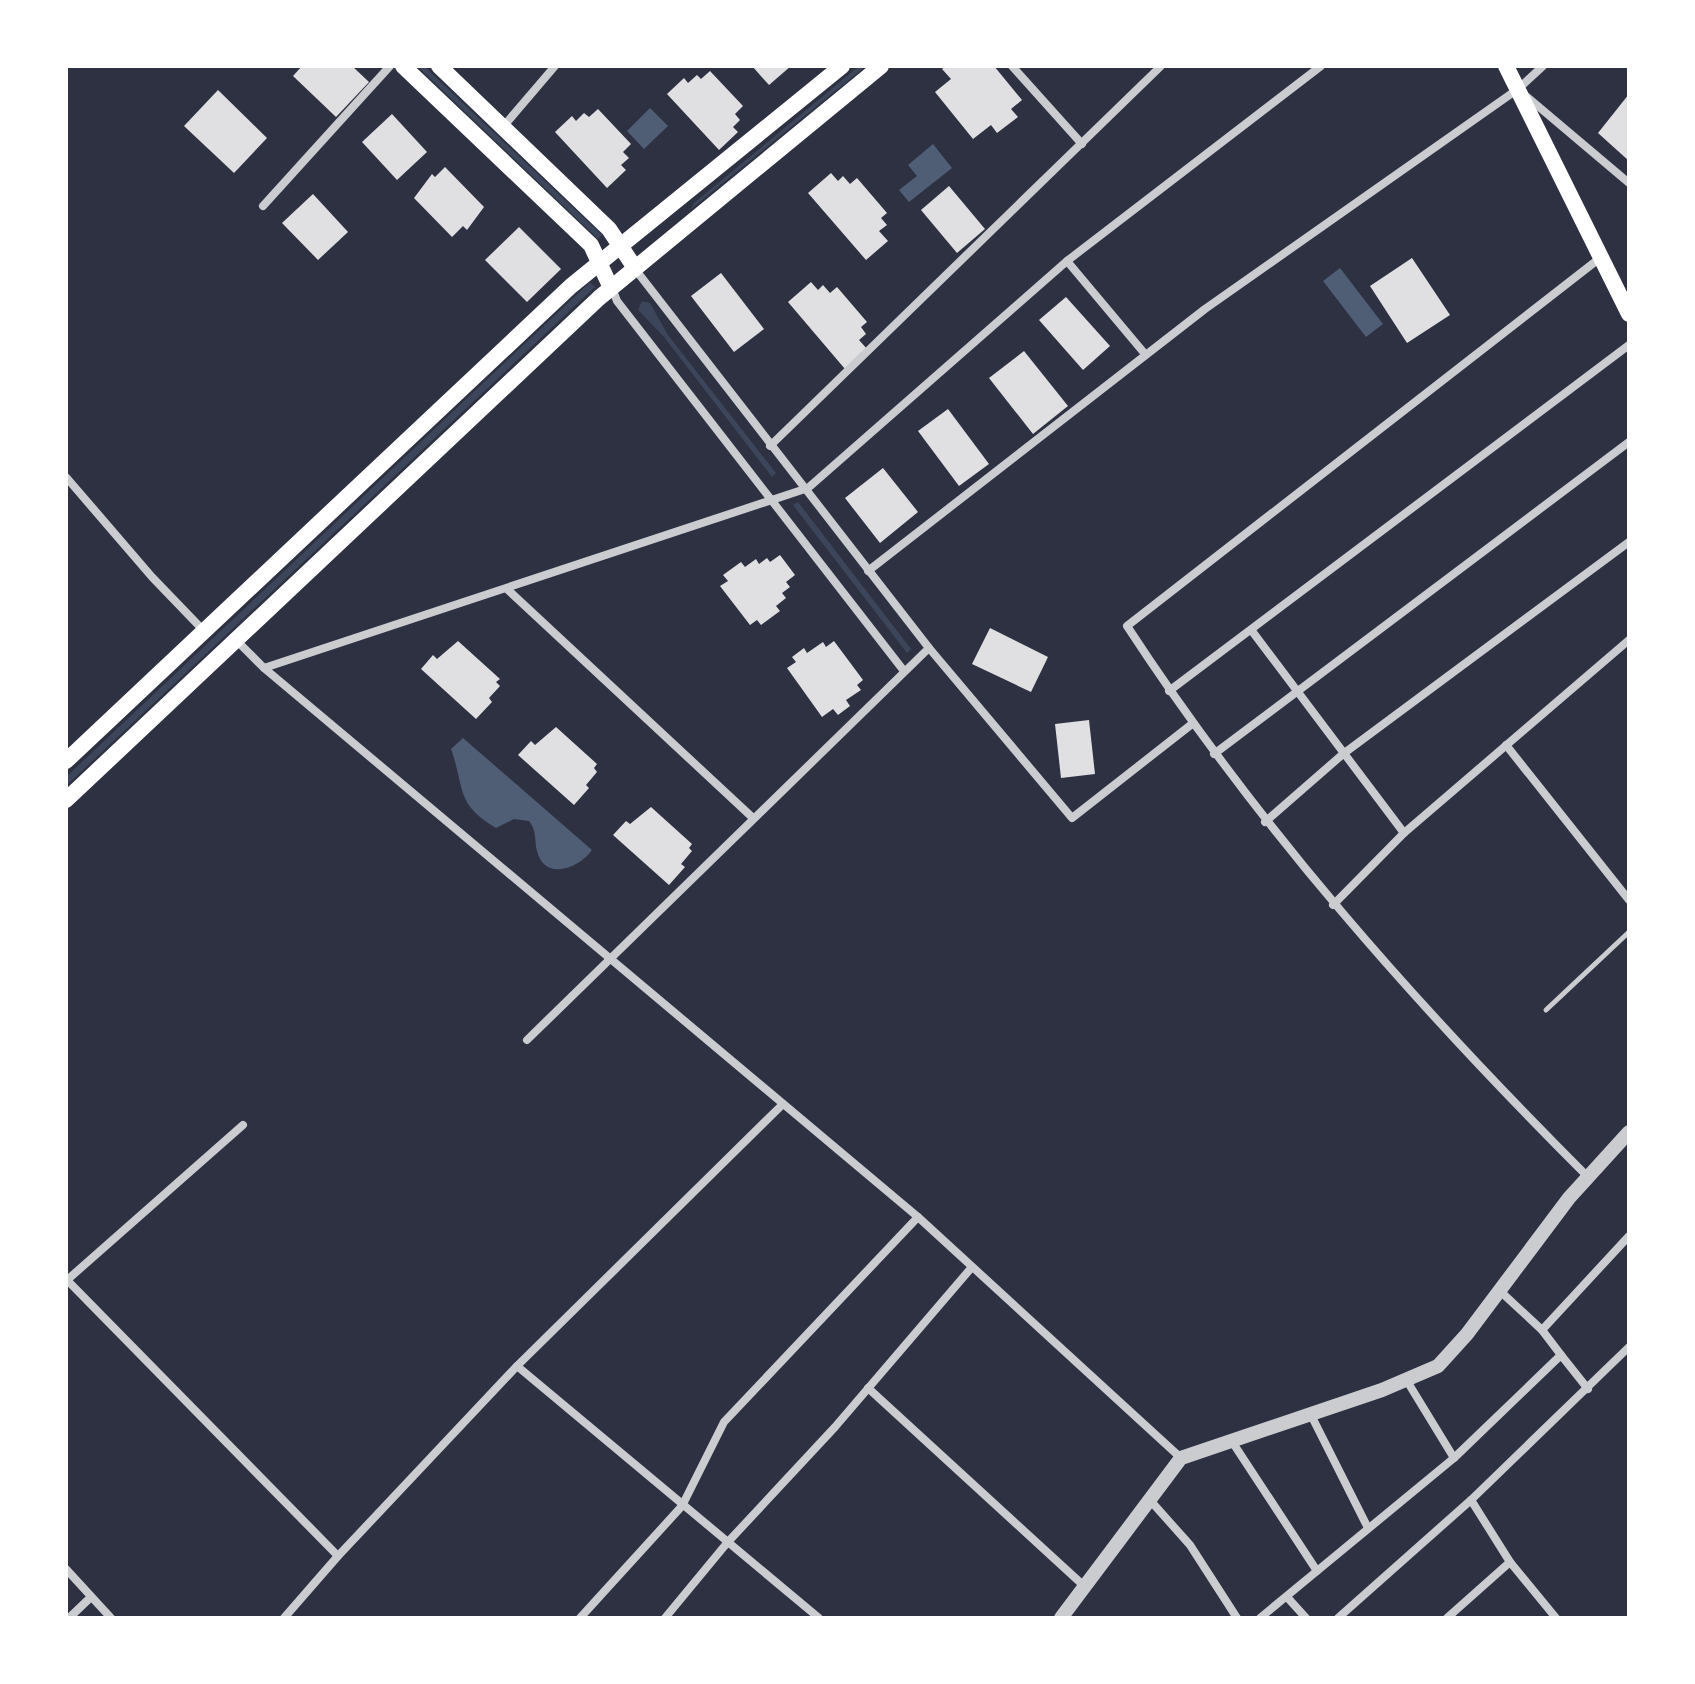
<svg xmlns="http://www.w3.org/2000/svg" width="1695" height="1684" viewBox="0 0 1695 1684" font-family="Rubik,sans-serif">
	<rect width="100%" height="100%" fill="#2d3142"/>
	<g fill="#3c4559">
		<path d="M417,66H424L602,235L598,239Z"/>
		<path d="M859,66H866L690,210L694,203Z"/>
		<path d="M590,282L595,287L66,786V777Z"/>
		<path d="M642,301L650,303L668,335L776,473L772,477L664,337L638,310Z"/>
		<path d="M798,502L911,649L907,653L793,505Z"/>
	</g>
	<g fill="#4f5d75">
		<path d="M650,108L668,126L644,149L627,131Z"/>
		<path d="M933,144L952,168L909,202L899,190L917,176L908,165Z"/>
		<path d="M1340,268L1383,324L1366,337L1323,281Z"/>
		<path d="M463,738L592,850C579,869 544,881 537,851C534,839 537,831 529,821L514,819L496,828C455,804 465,788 451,749Z"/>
	</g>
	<g fill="#e0e0e3">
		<path d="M302,66H352L369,82L336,117L293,76Z"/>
		<path d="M752,66H791L769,85Z"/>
		<path d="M946,66H994L1022,100L1011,109L1018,117L997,133L991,125L973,139L935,92L951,79L942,69Z"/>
		<path d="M710,71L743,106L735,114L740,120L733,127L738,132L719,150L667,94L684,78L688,83L697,75L701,79Z"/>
		<path d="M218,90L267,138L234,173L184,126Z"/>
		<path d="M1629,94V161L1598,133Z"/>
		<path d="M598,109L631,144L623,152L629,158L621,165L626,170L607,188L555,132L572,116L576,121L584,113L589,117Z"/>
		<path d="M392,114L427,152L397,180L362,142Z"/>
		<path d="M445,167L484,207L467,230L463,226L452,237L414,198L432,174L435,177Z"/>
		<path d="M831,173L838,181L843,176L850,184L857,178L887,213L881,218L887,225L879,231L888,241L866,260L808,193Z"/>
		<path d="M949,186L985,229L957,253L921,210Z"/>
		<path d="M313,194L348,232L318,260L282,223Z"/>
		<path d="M519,227L561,269L527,302L485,260Z"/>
		<path d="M1412,258L1450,315L1407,343L1370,286Z"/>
		<path d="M721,273L764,329L734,352L691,296Z"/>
		<path d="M811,282L818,290L823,285L830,293L837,287L867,322L861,327L866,334L859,340L868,350L845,369L788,302Z"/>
		<path d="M1066,297L1110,346L1083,370L1039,320Z"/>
		<path d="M1024,351L1068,406L1033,434L989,378Z"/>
		<path d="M948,409L989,464L959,486L918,431Z"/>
		<path d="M883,468L918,512L880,543L845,498Z"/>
		<path d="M780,555L795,575L786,582L790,587L782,593L786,598L776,606L780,611L761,625L757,620L750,625L720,586L728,581L723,575L741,562L745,567L756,559L759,564L767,558L770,562Z"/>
		<path d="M990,628L1048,657L1031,692L972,664Z"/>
		<path d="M458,641L500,679L496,682L500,686L489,698L492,702L476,719L421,669L433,655L437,659Z"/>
		<path d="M834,641L863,680L857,685L861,690L846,700L850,706L838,715L833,709L822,717L787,668L796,662L792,657L804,648L807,653L823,642L826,647Z"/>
		<path d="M1089,720L1095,774L1061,778L1055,724Z"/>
		<path d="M556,727L597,764L594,768L597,772L586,785L589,788L574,805L518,755L531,741L535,745Z"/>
		<path d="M651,807L692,844L689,848L692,851L681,864L685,867L669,885L613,835L626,821L630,824Z"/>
	</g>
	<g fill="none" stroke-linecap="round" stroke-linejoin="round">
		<path stroke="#caccd0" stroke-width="5" d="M1546,1010L1629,932"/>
		<g stroke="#caccd0" stroke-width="8">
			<path d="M1012,66L1082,144"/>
			<path d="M1526,96L1629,183"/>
			<path d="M502,128L555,66"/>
			<path d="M263,206L390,66"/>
			<path d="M1067,261L1145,354"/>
			<path d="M635,269L929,648L1072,818L1192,724"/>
			<path d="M612,288L617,301L904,671"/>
			<path d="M770,446L1161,66"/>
			<path d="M66,477L152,577L204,631"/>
			<path d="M868,571L1205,309L1518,89L1543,66"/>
			<path d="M507,589L753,818"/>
			<path d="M1252,631L1404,833"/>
			<path d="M236,640L264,668L918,1217L1181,1458"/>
			<path d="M264,668L808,488L1067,261L1321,66"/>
			<path d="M1169,691L1629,345"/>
			<path d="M1506,745L1629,900"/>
			<path d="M1214,754L1629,442"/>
			<path d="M1265,822L1343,754L1629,542"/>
			<path d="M1333,905L1404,833L1629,640"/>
			<path d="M527,1040L929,648"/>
			<path d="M1587,1176C1417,1006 1259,828 1127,626L1600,258"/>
			<path d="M66,1279L338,1556L284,1618"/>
			<path d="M66,1281L243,1125"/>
			<path d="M1500,1291L1542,1330"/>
			<path d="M1561,1355L1542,1330L1629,1236"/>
			<path d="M517,1366L819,1618"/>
			<path d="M1407,1381L1454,1458"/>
			<path d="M868,1388L1083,1585"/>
			<path d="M1310,1413L1368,1528"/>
			<path d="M1231,1440L1317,1571L1454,1458L1561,1355L1588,1389"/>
			<path d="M1149,1499L1190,1545L1237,1618"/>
			<path d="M1471,1500L1510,1562L1556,1618"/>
			<path d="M338,1556L517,1366L783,1104"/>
			<path d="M66,1569L111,1618"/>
			<path d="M1287,1597L1306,1618"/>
			<path d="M69,1618L91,1597"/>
			<path d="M580,1618L682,1506L724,1422L918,1217"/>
			<path d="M665,1618L727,1543L835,1427L972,1267"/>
			<path d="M1260,1618L1317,1571"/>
			<path d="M1338,1618L1471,1500L1629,1347"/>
			<path d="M1447,1618L1510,1562"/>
		</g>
		<path stroke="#caccd0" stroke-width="14" d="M1061,1618L1181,1458L1382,1390L1438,1366L1467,1334L1569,1198L1629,1132"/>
		<g stroke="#fff" stroke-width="16">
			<path d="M403,66L591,245L611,288"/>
			<path d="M439,66L609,229L635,268"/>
			<path d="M1506,66L1629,314"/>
			<path d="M66,761L571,286L842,66"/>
			<path d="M66,800L599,298L881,66"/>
		</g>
	</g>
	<rect width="1695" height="1684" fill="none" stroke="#ffffff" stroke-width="136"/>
</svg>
